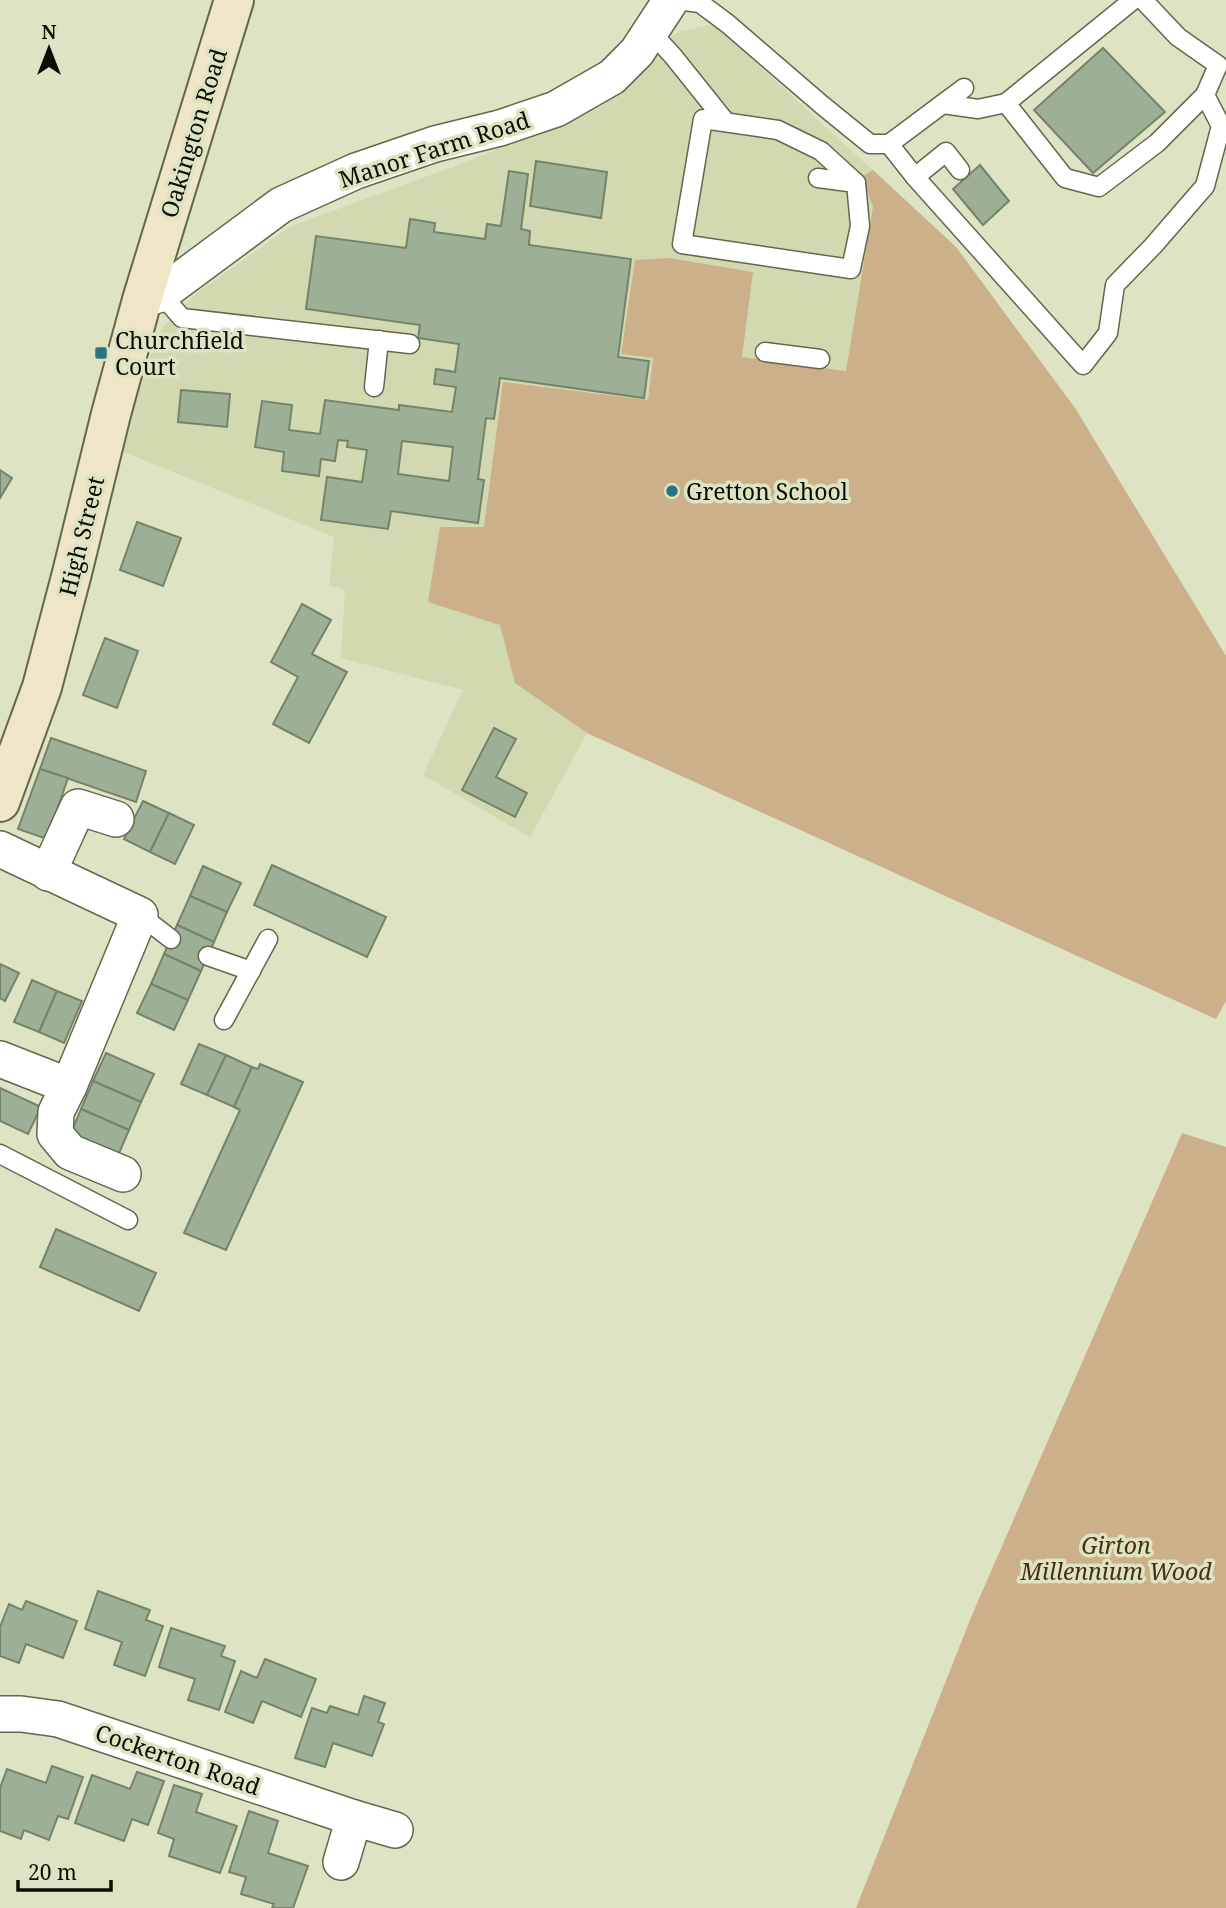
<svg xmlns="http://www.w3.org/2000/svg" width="1226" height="1908" viewBox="0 0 1226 1908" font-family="'Noto Serif',serif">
	<rect width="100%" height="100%" fill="#dee3c3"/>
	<path fill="#d2d9b1" d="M714,24L956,247L1075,408L1226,656V1001L1216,1019L587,733L530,837L423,775L463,690L341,658L345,590L329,585L334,537L116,449L124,419L162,328L196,294L289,227L466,162L602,106L677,32Z"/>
	<g fill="#ccb089">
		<path d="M873,170L956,247L1075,408L1226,656V1001L1216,1019L587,733L515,683L500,625L428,602L440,527H484L503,382L648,400L653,358L621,354L635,260L669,258L753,272L742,357L846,371L873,207L862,177Z"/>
		<path d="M1182,1133L1226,1147V1908H856L972,1615Z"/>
	</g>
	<g fill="#9daf94" stroke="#74846a" stroke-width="2" fill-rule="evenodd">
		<path d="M1103,48L1165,112L1093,173L1034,110Z"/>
		<path d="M536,161L607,172L601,218L530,206Z"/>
		<path d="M980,165L1009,201L983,225L953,189Z"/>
		<path d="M509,171L528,174L521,229L530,231L529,245L631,259L618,357L649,361L644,398L500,378L494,419L486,418L478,479L484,480L478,523L391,511L388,529L321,520L327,477L362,482L367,450L347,447L348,441L338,440L335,461L321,459L319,476L282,471L284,452L255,447L262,401L292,405L289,430L320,434L325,400L399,410V405L452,412L456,387L434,384L436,369L455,372L459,344L418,338L420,325L306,309L316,236L406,248L410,219L435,223L434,232L485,239L487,224L501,226ZM402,441L453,447L449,481L398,474Z"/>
		<path d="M181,390L230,394L227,427L178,422Z"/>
		<path d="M0,470L12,478L0,498Z"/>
		<path d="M137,522L181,538L163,586L120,570Z"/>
		<path d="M302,604L331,620L312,654L347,672L309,743L273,724L298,677L271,662Z"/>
		<path d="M105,638L138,651L117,708L83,695Z"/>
		<path d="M494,728L516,739L496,777L527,793L515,817L462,790Z"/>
		<path d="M51,738L146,771L136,802L40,769Z"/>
		<path d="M40,769L68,778L47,839L18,829Z"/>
		<path d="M143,801L169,813L150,852L124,839Z"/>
		<path d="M169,813L194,825L175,864L150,852Z"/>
		<path d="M272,865L386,917L367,957L254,905Z"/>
		<path d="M203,866L241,883L227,912L190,896Z"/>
		<path d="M190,896L227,912L214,942L177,925Z"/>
		<path d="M177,925L214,942L201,971L164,954Z"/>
		<path d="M164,954L201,971L188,1000L151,984Z"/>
		<path d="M0,964L19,973L5,1001L0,998Z"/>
		<path d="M32,980L57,991L39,1032L14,1022Z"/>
		<path d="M151,984L188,1000L174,1030L137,1013Z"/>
		<path d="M57,991L82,1001L64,1043L39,1032Z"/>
		<path d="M199,1044L226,1055L207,1095L181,1084Z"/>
		<path d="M106,1053L154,1074L141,1102L93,1081Z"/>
		<path d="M226,1055L252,1067L234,1107L207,1095Z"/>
		<path d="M260,1064L303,1082L226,1250L184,1233L240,1110L234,1107L252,1067L258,1069Z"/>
		<path d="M93,1081L141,1102L129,1130L81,1109Z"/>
		<path d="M0,1088L41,1107L28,1134L0,1121Z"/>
		<path d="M81,1109L129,1130L117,1158L69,1138Z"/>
		<path d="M56,1229L156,1273L139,1311L40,1267Z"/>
		<path d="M98,1591L150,1610L146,1620L163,1626L145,1676L114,1665L122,1642L85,1629Z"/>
		<path d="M26,1601L77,1621L63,1658L26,1644L19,1663L0,1656V1627L9,1604L22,1610Z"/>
		<path d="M171,1628L225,1646L221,1656L235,1661L219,1710L188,1700L195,1679L159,1667Z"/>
		<path d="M265,1659L316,1679L301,1717L262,1701L253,1723L225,1712L241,1671L257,1678Z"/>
		<path d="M364,1696L385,1703L378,1722L384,1724L372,1756L333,1743L325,1767L295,1758L312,1708L327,1713L330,1706L358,1715Z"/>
		<path d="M52,1766L83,1777L68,1819L58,1816L49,1840L24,1830L21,1839L0,1831V1788L7,1769L46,1783Z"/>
		<path d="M137,1772L164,1781L148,1825L132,1819L124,1841L75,1823L92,1775L130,1789Z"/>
		<path d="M174,1785L202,1794L196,1812L237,1826L220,1873L169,1856L174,1839L158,1833Z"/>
		<path d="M249,1811L278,1821L268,1853L308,1866L293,1908H272L274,1904L241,1894L246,1877L229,1872Z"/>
	</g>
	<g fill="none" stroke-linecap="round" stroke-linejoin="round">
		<g stroke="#63674b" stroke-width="21">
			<g id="lane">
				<path d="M676,0L700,3L728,24L822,105L870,144H889L964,88"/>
				<path d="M1133,0L1006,103L1065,178L1099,187L1157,143L1205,95"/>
				<path d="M650,31L673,56L725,121"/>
				<path d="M943,104L978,109L1006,103"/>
				<path d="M703,119L778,130L821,151L856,183L860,226L851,269L682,244Z"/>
				<path d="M889,144L915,177L1083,365L1108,333L1115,285L1153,246L1205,186L1221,126L1205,95L1218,65L1178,37L1143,0"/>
				<path d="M915,177L946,152L960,170"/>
				<path d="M818,178L856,183"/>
				<path d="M161,294L182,318L410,344"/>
				<path d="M765,352L820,359"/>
				<path d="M374,387L379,340"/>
				<path d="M140,915L171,939"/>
				<path d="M208,956L251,971"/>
				<path d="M224,1020L268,939"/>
				<path d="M0,1154L128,1220"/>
			</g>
		</g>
		<g stroke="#63674b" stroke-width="38">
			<g id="street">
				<path d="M142,300L161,294L281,205L356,171L435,144L500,128L556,109L612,77L637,52L671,0"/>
				<path d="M0,849L140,915L69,1086L56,1112L55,1134L70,1152L123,1174"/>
				<path d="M48,873L78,807L116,819"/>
				<path d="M0,1059L69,1086"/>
				<path d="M0,1714H21L58,1719L354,1818"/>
				<path d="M341,1862L354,1818L395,1830"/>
			</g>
		</g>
		<g stroke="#63674b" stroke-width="42">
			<path id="secondary" d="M0,802L42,687L72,573L111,414L142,300L234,0"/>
		</g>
		<use href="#lane" stroke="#fff" stroke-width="18"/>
		<use href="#street" stroke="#fff" stroke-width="35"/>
		<use href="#secondary" stroke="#eee6c7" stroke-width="38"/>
	</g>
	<g fill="#2d7281" stroke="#dee3c3" stroke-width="2.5">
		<rect x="94" y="346" width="14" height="14" rx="3.5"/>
		<circle cx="672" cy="491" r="7"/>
	</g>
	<g text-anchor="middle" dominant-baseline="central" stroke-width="7" stroke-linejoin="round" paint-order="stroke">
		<g font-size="23" fill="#0c0d04" stroke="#dee3c3">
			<text transform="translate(193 133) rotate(-73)">Oakington Road</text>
			<text transform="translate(434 149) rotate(-18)">Manor Farm Road</text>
			<text transform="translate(81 536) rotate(-76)">High Street</text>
			<text transform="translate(178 1759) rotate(19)">Cockerton Road</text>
		</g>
		<g font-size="23" fill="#0c0d04" stroke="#dee3c3" text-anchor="start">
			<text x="115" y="340">Churchfield<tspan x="115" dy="26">Court</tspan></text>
			<text x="686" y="491">Gretton School</text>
		</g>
		<g font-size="23" font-style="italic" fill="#463110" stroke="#dee3c3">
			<text x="1116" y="1545">Girton<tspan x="1116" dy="26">Millennium Wood</tspan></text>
		</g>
	</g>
	<g transform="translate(49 49)" stroke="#dee3c3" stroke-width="5" paint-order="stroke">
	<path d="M0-5L12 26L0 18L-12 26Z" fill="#0c0d04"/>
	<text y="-10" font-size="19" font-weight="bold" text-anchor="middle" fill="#0c0d04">N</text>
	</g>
	<path d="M18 1880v10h93v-10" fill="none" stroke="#0c0d04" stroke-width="3.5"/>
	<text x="28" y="1880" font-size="21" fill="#0c0d04" stroke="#dee3c3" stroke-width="5" paint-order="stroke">20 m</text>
</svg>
